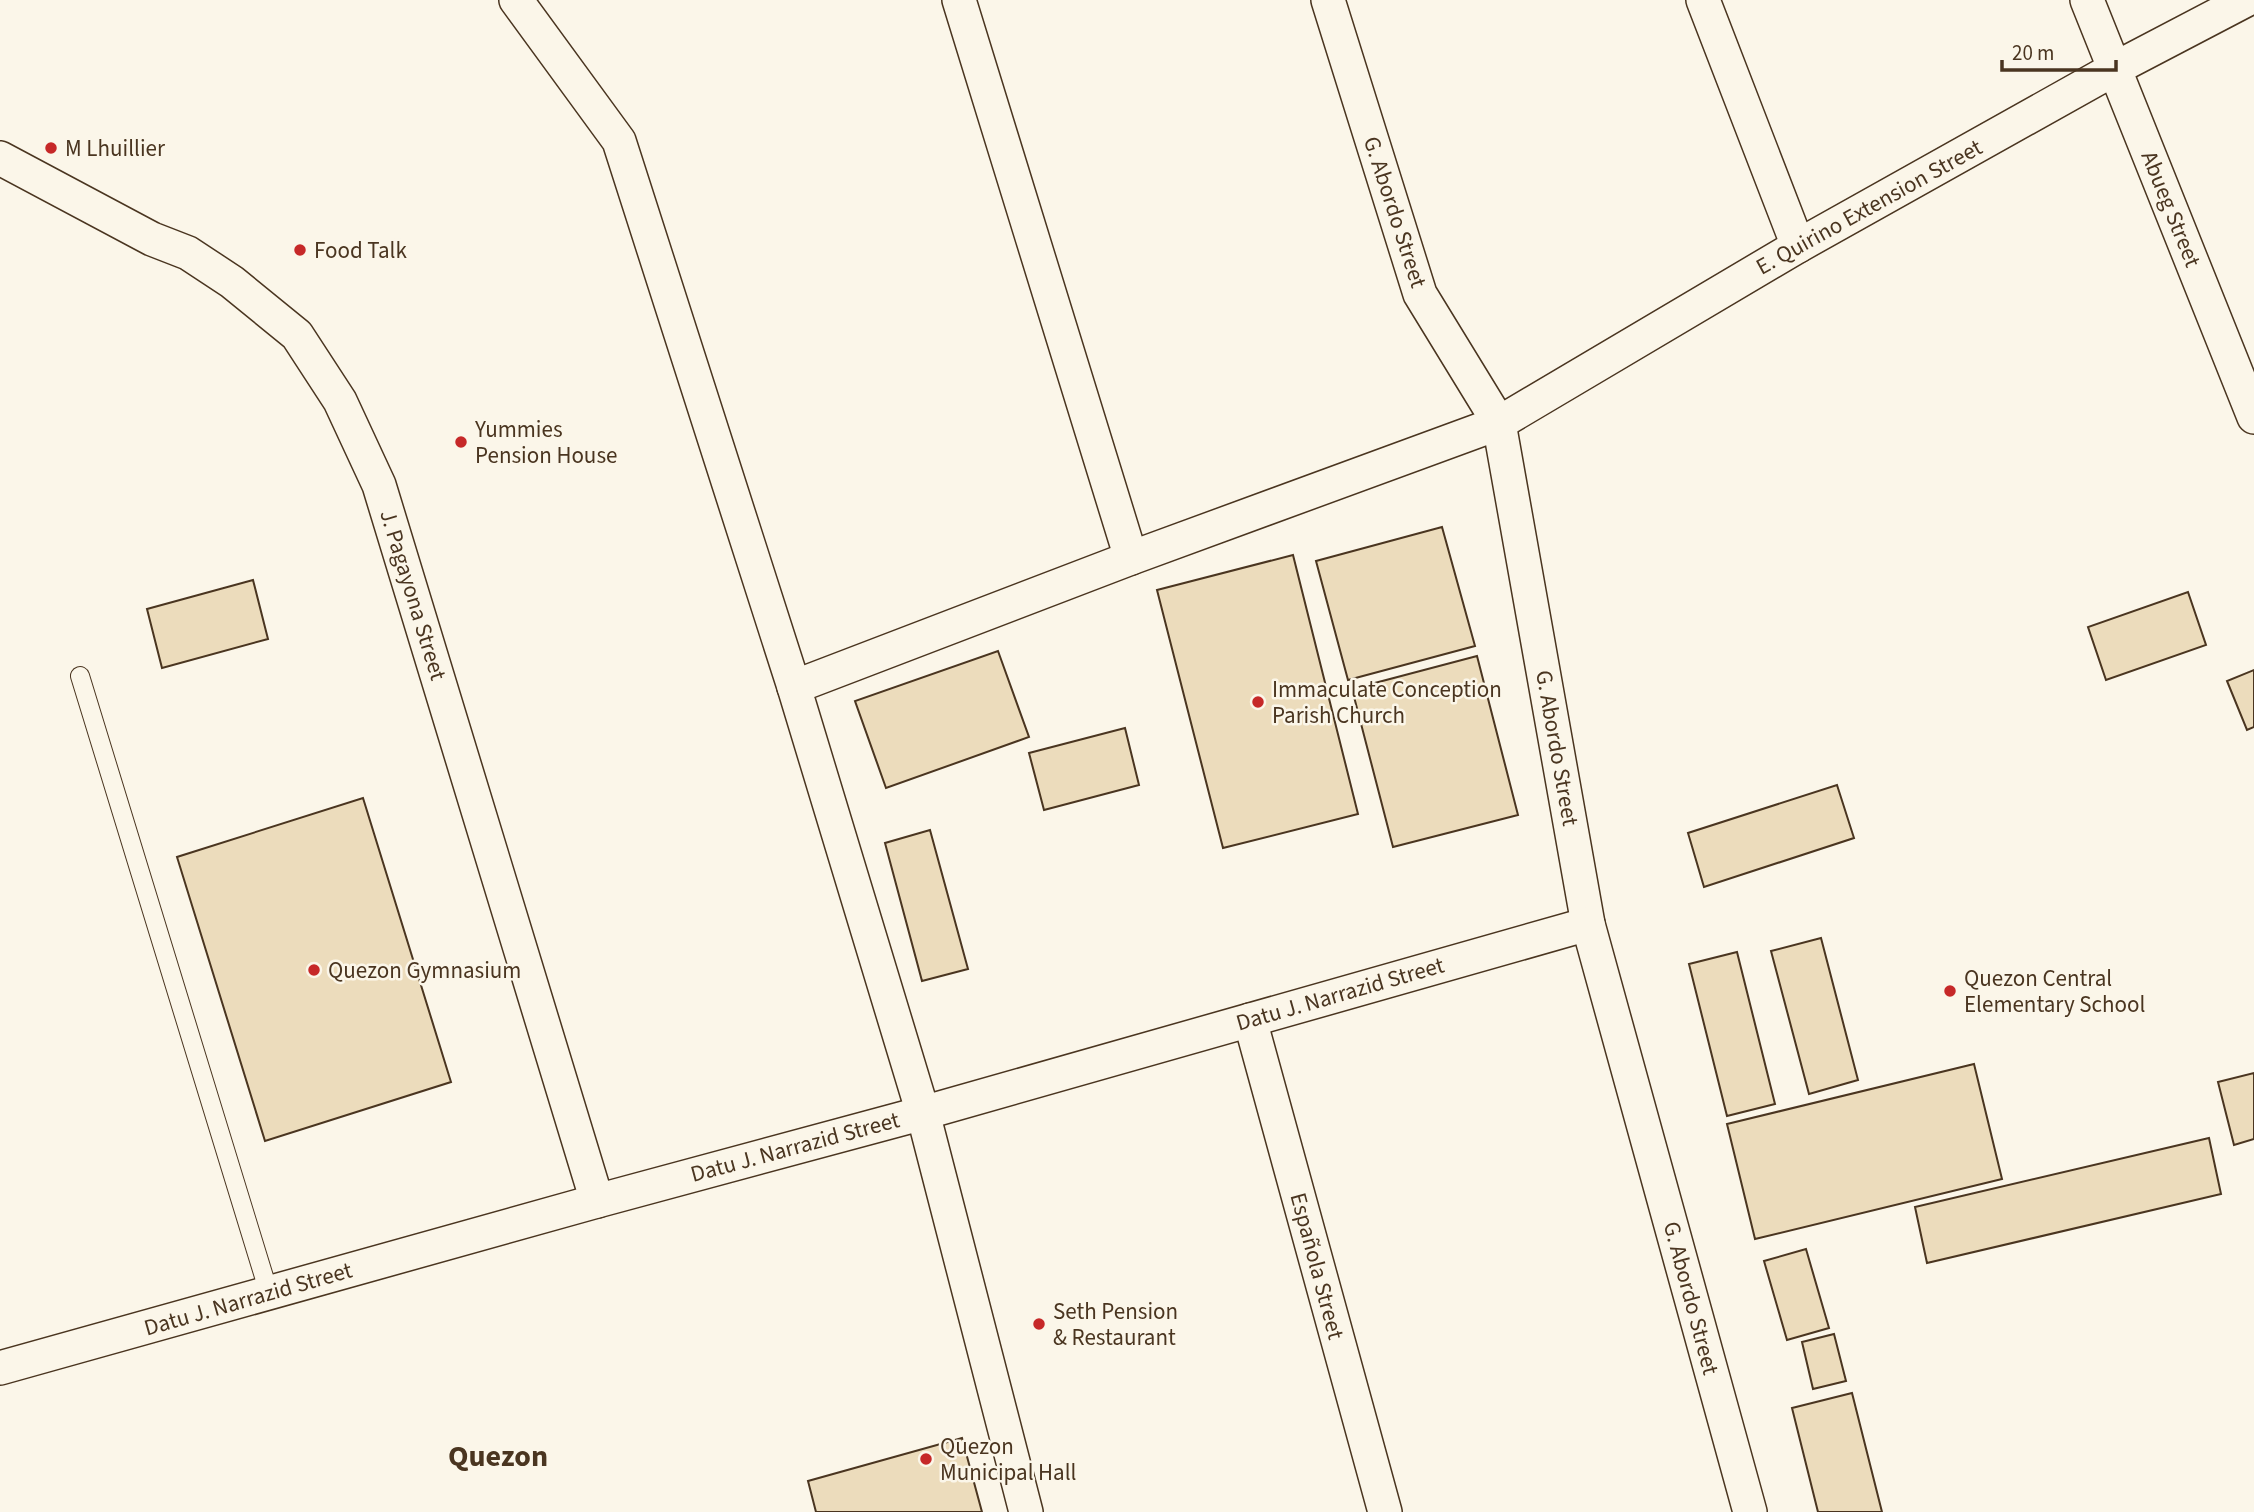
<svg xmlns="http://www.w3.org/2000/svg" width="2254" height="1512" viewBox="0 0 2254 1512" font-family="'Source Sans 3',sans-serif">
	<rect width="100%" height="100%" fill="#fbf6e9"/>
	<g fill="#ecdcbc" stroke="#4a3520" stroke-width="2">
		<path d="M1442,527L1475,646L1348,680L1316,561Z"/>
		<path d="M1293,555L1358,814L1223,848L1157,590Z"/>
		<path d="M253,580L268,639L162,668L147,609Z"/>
		<path d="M2188,592L2206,645L2106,680L2088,627Z"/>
		<path d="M998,651L1029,737L886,788L855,701Z"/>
		<path d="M1477,656L1518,815L1393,847L1352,689Z"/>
		<path d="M2254,670V727L2247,730L2227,681Z"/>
		<path d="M1125,728L1139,785L1044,810L1029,753Z"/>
		<path d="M1837,785L1854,838L1704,887L1688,833Z"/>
		<path d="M363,798L451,1082L265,1141L177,857Z"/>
		<path d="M930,830L968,969L922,981L885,843Z"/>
		<path d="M1821,938L1858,1080L1809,1094L1771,951Z"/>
		<path d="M1737,952L1775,1104L1727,1116L1689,964Z"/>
		<path d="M1974,1064L2002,1179L1755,1239L1727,1124Z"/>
		<path d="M2254,1073V1139L2234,1145L2218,1082Z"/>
		<path d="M2209,1138L2221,1194L1927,1263L1915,1207Z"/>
		<path d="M1806,1249L1829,1328L1787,1340L1764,1261Z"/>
		<path d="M1834,1334L1846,1381L1813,1389L1802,1342Z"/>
		<path d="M1852,1393L1882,1512H1818L1792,1408Z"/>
		<path d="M962,1438L982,1512H816L808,1481Z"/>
	</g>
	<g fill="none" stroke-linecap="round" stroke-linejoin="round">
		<g stroke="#4a3520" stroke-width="20">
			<path id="service" d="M80,676L269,1293"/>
		</g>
		<g stroke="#4a3520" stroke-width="36">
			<g id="minor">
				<path d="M516,0L619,141L794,687"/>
				<path d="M959,0L1131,558"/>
				<path d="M1328,0L1420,294L1499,423L1588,924L1750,1512"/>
				<path d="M1703,0L1798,246"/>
				<path d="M2087,0L2254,417"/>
				<path d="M0,158L152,239L188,253L232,282L297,335L340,401L379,485L597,1201"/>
				<path d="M1250,1020L1385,1512"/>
				<path d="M0,1368L597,1201L923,1113L1588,924"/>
				<path d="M1026,1512L923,1113L794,687L1131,558L1499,423L1798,246L2116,68L2246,0"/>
			</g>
		</g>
		<use href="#service" stroke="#fbf6e9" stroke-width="18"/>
		<use href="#minor" stroke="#fbf6e9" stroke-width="33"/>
	</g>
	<g fill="#c62828" stroke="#fbf6e9" stroke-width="2.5">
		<circle cx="51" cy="148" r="7"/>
		<circle cx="300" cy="250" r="7"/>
		<circle cx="461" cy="442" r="7"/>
		<circle cx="1258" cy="702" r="7"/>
		<circle cx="314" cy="970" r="7"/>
		<circle cx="1950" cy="991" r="7"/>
		<circle cx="1039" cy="1324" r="7"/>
		<circle cx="926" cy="1459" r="7"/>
	</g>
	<g text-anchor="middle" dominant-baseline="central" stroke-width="5" stroke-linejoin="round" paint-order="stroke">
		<g font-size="23" fill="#4a3520" stroke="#fbf6e9" text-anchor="start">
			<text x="65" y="148">M Lhuillier</text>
			<text x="314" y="250">Food Talk</text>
			<text x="475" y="429">Yummies<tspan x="475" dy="26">Pension House</tspan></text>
			<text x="1272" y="689">Immaculate Conception<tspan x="1272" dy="26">Parish Church</tspan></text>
			<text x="328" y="970">Quezon Gymnasium</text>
			<text x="1964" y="978">Quezon Central<tspan x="1964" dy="26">Elementary School</tspan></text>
			<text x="1053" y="1311">Seth Pension<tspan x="1053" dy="26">&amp; Restaurant</tspan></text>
			<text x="940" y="1446">Quezon<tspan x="940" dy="26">Municipal Hall</tspan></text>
		</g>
		<g font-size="23" fill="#4a3520" stroke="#fbf6e9">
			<text transform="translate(1869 207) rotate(-29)">E. Quirino Extension Street</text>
			<text transform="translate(2171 209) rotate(68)">Abueg Street</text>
			<text transform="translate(1395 212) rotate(72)">G. Abordo Street</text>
			<text transform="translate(413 595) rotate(73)">J. Pagayona Street</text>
			<text transform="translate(1557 748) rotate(80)">G. Abordo Street</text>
			<text transform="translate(1340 994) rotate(-16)">Datu J. Narrazid Street</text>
			<text transform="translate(795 1147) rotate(-15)">Datu J. Narrazid Street</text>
			<text transform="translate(1317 1266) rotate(75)">Española Street</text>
			<text transform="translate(1691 1298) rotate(75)">G. Abordo Street</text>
			<text transform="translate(248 1299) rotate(-16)">Datu J. Narrazid Street</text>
		</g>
		<g font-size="30" font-weight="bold" fill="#4a3520" stroke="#fbf6e9">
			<text x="498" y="1456">Quezon</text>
		</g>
	</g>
	<path d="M2002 60v10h114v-10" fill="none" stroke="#4a3520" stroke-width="3.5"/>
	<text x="2012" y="60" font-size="21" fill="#4a3520" stroke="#fbf6e9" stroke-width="5" paint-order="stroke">20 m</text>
</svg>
